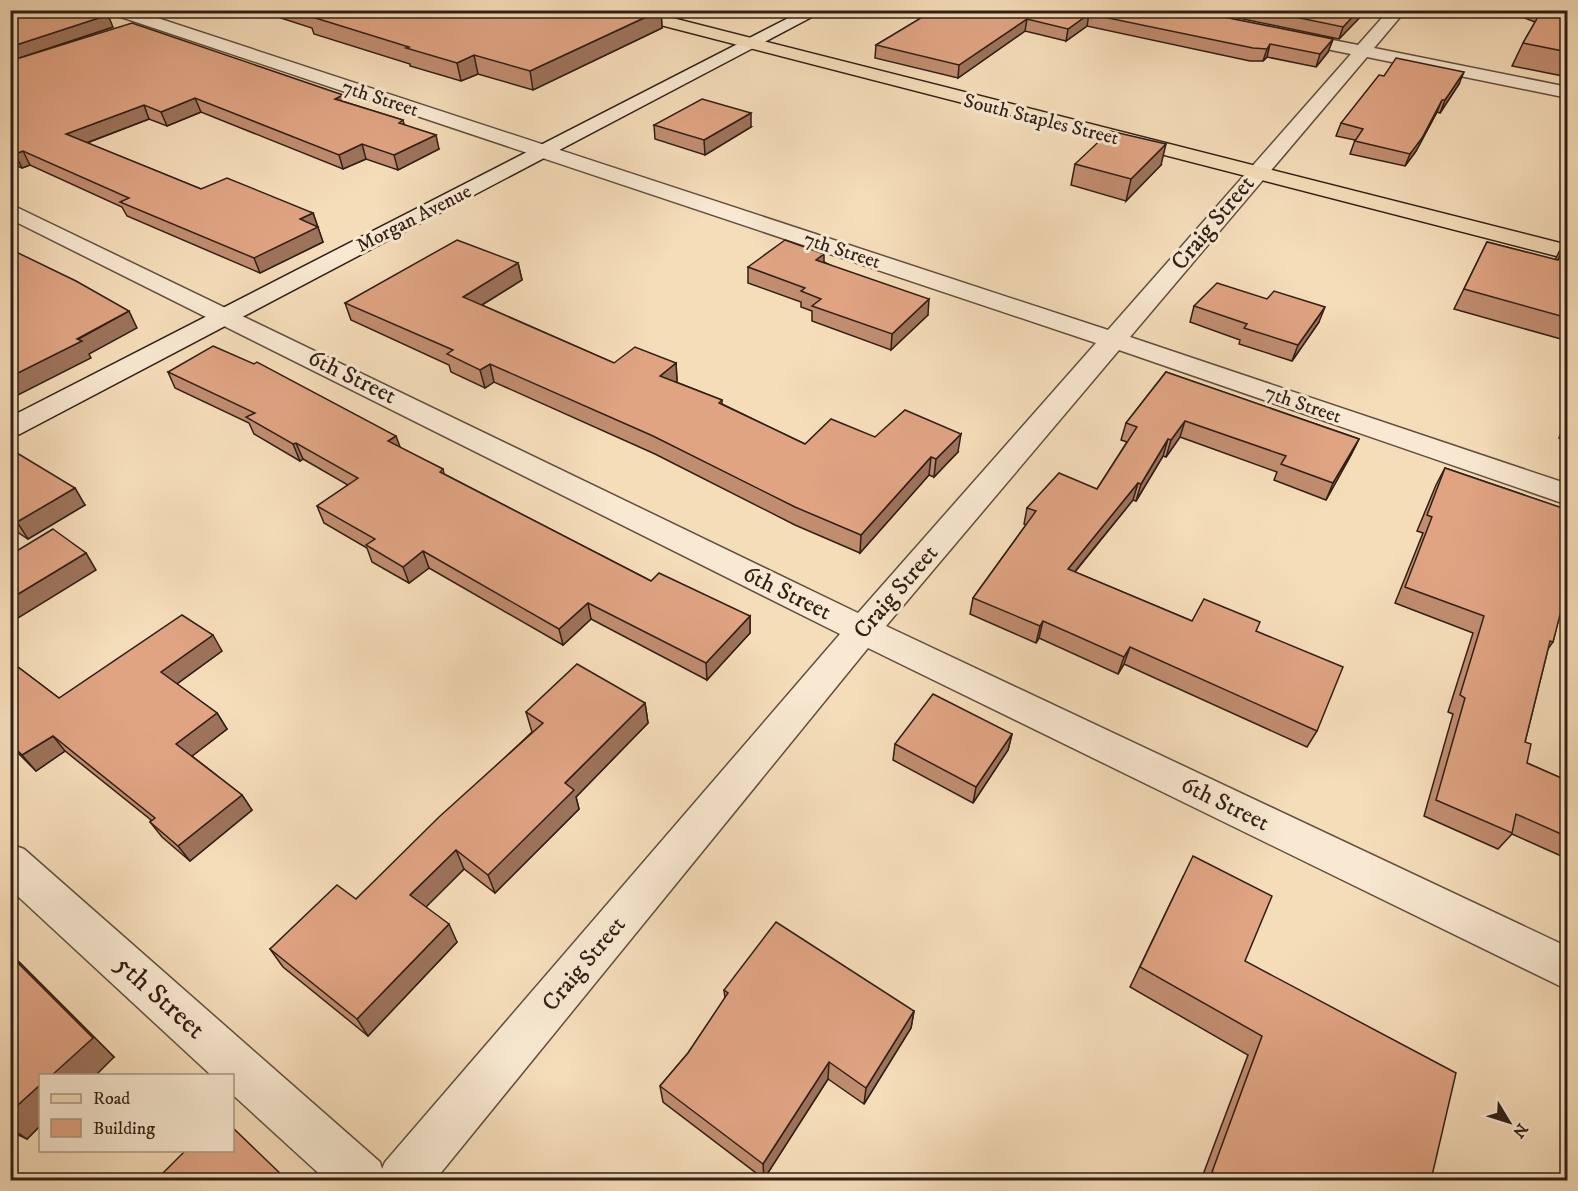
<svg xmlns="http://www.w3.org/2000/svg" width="1578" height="1191" viewBox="0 0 1578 1191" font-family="'IM FELL DW Pica',serif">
	<rect width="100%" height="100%" fill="#f6ddba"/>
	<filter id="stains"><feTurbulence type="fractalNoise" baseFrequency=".00333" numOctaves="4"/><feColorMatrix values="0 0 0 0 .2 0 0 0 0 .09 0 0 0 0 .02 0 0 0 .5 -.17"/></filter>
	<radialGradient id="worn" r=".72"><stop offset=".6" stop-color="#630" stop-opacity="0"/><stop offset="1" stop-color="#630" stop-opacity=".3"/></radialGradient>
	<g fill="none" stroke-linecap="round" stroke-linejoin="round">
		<g stroke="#624e3e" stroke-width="3">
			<path id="minor" d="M107,10H133L1108,330L1351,54L1281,40L1279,36L1281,32L1287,31L1358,45L1389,10H1406L1374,48L1568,87V98L1367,57L1130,337L1568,484V505L1119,350L886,626L1568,947V990L868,648L435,1180H326L232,1094V1076H212L10,889V844L24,849L380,1162L382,1169L385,1162L840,634L10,219V204L858,613L1096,343L109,13Z"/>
		</g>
		<g stroke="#301f15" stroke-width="3">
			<path id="secondary" d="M804,10H825L20,434L10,437V417Z"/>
		</g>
		<g stroke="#301f15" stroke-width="3">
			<path id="primary" d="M612,10H641L1568,245V259L614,13Z"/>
		</g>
		<use href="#minor" fill="#f9e9d2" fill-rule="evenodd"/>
		<use href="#secondary" fill="#f9e9d2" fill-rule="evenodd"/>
		<use href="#primary" fill="#f6ddba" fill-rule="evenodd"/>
	</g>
	<g fill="#c18d71" stroke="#301f15" stroke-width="1.5">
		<path d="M10,10L113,27L30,55L345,102L403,120L404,124L439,149L398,170L366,159L343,169L201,112L167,126L149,119L87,143L201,189L313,213L323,242L260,273L127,216L122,207L30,165L22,168L10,163Z"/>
		<path d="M256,10H702L682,18L661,13L662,28L533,90L478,74L461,81L410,66V64L314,34L312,28Z"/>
		<path d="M902,10H1189L1333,39L1328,52L1316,67L1267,57L1263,61H1250L1087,26L1066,41L1025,31L958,78L875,58L876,45L925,16Z"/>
		<path d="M1200,10H1367L1339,39Z"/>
		<path d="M1504,10H1568V77L1512,66L1523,43L1535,22Z"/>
		<path d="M1459,84L1440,113L1437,112L1416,151L1405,166L1350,154L1355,140L1336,136L1341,123Z"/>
		<path d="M1568,124V137L1562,136Z"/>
		<path d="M654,125L751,127L705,155L655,139Z"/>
		<path d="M1075,164L1161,165L1126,201L1071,185Z"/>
		<path d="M1568,224V341L1454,309L1487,242L1555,260L1564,242L1561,241Z"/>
		<path d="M824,262L928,315L891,350L812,321V311L801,307V302L748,283V267Z"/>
		<path d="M518,263L522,280L482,305L614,363H676L677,381L676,382L722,400V404L805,444L875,437L958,452L934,477L929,475L860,553L795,525L655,454L494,382L485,388L451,372L449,365L351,320L345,303Z"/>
		<path d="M1194,306L1319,322L1292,361L1239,344L1240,340L1190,322Z"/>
		<path d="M168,372L400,448L443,469L444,474L651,581L750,616V633L707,680L591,619L563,645L429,568L409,583L372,562L367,548L324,523L317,506L348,485L303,459L300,461L254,434L249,423L175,388Z"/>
		<path d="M1166,372L1359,439L1351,455L1326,500L1274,480L1277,472L1180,437L1166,457L1163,456L1136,501L1133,500L1075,572L1192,621L1256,631L1317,731L1307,747L1124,664L1118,674L1039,638L1036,643L970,614L973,598L1026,525L1024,524L1027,508L1097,489L1127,442L1121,440L1126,423Z"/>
		<path d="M1568,416V441L1559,438Z"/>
		<path d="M10,457L85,505L28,539L10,527Z"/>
		<path d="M1445,468L1568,510V592L1566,594L1565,593L1553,642L1548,649L1525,742L1527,763L1568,781V859L1512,834L1498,849L1424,816L1453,714L1448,712L1473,633L1395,603L1423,533L1417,531L1436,485Z"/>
		<path d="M222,651L177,684L217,713L227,729L192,756L242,795L252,810L190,861L162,837L150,822L151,820L65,751L36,771L10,745V661L59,698Z"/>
		<path d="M645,703L648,723L576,797L579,809L495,893L464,869L425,907L457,942L368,1036L283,967L270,949L356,899L532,732L526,712Z"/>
		<path d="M1012,734L1008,750L973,803L893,760L895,744Z"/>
		<path d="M1183,877L1245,961L1431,1180H1201L1248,1055L1130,987Z"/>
		<path d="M10,953L114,1057L40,1076V1126L27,1139L10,1131Z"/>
		<path d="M724,990L914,1011L911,1028L864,1104L828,1079L764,1179L663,1102L660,1086L688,1053L725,998Z"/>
	</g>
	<g fill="#9d735c" stroke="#301f15" stroke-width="1.5">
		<path d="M661,10L662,28L533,90L530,71Z"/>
		<path d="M682,10H702L682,18Z"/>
		<path d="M1359,10H1367L1339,39L1343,27Z"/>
		<path d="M1089,14L1087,26L1066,41L1068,29Z"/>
		<path d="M108,15L113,27L10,61V47Z"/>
		<path d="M1027,19L1025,31L958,78L959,65Z"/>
		<path d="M1333,39L1328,52L1316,67L1320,54Z"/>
		<path d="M1270,44L1267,57L1263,61L1267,49Z"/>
		<path d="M474,55L478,74L461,81L457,63Z"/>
		<path d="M1464,72L1459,84L1440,113L1445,100Z"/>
		<path d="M343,95L347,109L335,99Z"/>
		<path d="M195,98L201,112L167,126L161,112Z"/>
		<path d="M1442,100L1437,112L1416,151L1405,166L1410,154Z"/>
		<path d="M144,105L149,119L73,148L66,134Z"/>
		<path d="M751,113V127L705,155L704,140Z"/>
		<path d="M436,135L439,149L398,170L394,155Z"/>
		<path d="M362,144L366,159L343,169L339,155Z"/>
		<path d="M1166,144L1161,165L1126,201L1131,179Z"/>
		<path d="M23,151L30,165L22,168L15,154Z"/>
		<path d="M313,213L323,242L260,273L254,258L300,219Z"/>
		<path d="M824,254V269L816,260Z"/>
		<path d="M518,263L522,280L467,314L463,297Z"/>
		<path d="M929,299L928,315L891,350L892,334Z"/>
		<path d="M1325,307L1319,322L1292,361L1298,345Z"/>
		<path d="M129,311L137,328L89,354L91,358L10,399V377Z"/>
		<path d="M676,363L677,381L662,394L660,376Z"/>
		<path d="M490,364L494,382L485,388L480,370Z"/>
		<path d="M1185,421L1180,437L1166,457L1171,440Z"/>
		<path d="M961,434L958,452L934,477L936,459Z"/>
		<path d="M396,436L402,452L388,441Z"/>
		<path d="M1168,439L1163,456L1136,501L1141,484Z"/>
		<path d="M1359,439L1351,455L1326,500L1333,483Z"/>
		<path d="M296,443L303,459L300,461L293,444Z"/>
		<path d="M931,457L929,475L860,553L861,535Z"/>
		<path d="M1138,483L1133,500L1063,586L1068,569Z"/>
		<path d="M75,488L85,505L28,539L17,522Z"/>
		<path d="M423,551L429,568L409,583L403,567Z"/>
		<path d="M86,553L96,570L10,623V599Z"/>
		<path d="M588,603L591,619L563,645L559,629Z"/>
		<path d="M750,616V633L707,680L706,663Z"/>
		<path d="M1043,621L1039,638L1036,643L1040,626Z"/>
		<path d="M213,635L222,651L171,688L161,672Z"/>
		<path d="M1130,647L1124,664L1118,674L1124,657Z"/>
		<path d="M645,703L648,723L576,797L579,809L495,893L488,875L565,783Z"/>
		<path d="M217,713L227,729L187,760L176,744Z"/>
		<path d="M1012,734L1008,750L973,803L976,787Z"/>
		<path d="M53,736L65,751L36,771L22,755Z"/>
		<path d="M242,795L252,810L190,861L178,846Z"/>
		<path d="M456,850L464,869L419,914L410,895Z"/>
		<path d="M449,924L457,942L368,1036L357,1019Z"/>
		<path d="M10,953L114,1057L95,1076H51Z"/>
		<path d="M914,1011L911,1028L864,1104L866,1088Z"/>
		<path d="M829,1062L828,1079L764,1179L763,1164Z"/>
		<path d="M40,1085V1126L27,1139L10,1128V1112Z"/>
	</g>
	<g fill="#e0a483" stroke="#301f15" stroke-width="1.5">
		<path d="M10,10H96L108,15L10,47Z"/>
		<path d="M305,10H661L530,71L474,55L457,63L406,48L409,47L309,16L316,14Z"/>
		<path d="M934,10H1189L1333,39L1320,54L1270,44L1267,49L1253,48L1089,14L1068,29L1027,19L959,65L876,45Z"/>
		<path d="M1262,10H1359L1343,27Z"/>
		<path d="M1542,10H1568V52L1523,43Z"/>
		<path d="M132,23L343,95L335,99L403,120L399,123L436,135L394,155L362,144L339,155L195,98L161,112L144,105L66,134L201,189L227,178L313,213L300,219L318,227L254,258L120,202L129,198L23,151L15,154L10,152V61Z"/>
		<path d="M1396,58L1464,72L1445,100H1442L1422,138L1410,154L1355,141L1363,129L1341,123L1379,75L1384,76Z"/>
		<path d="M702,99L751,113L704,140L654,125Z"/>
		<path d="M1110,131L1166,144L1131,179L1075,164Z"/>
		<path d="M1566,239L1568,240V318L1464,289L1487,242L1558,260Z"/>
		<path d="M457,240L518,263L463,297L614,363L635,347L676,363L660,376L722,400L719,403L805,444L831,419L875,437L905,410L961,434L936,459L931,457L861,535L795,507L653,436L490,364L480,370L447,354L453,350L345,303Z"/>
		<path d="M785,240L824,254L816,260L929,299L892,334L812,306L821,299L801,291L805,288L748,267Z"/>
		<path d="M10,249L76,281L129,311L77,339L82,341L10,377Z"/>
		<path d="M1217,283L1267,299L1274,291L1325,307L1298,345L1244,328L1247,324L1194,306Z"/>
		<path d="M213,346L254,364L257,362L396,436L388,441L443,469L440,472L651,581L659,573L750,616L706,663L588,603L559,629L423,551L403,567L366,545L375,539L317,506L358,478L296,443L293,444L246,417L255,413L168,372Z"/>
		<path d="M1166,372L1359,439L1333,483L1281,464L1286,456L1185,421L1171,440L1168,439L1141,484L1138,483L1068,569L1192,621L1204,599L1260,622L1256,631L1343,667L1317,731L1130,647L1124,657L1043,621L1040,626L973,598L1036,511L1027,508L1059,473L1097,489L1137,427L1126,423Z"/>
		<path d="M17,453L75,488L17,522L10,518V457Z"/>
		<path d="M1445,468L1568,510V584L1553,642L1550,641L1525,742L1531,744L1527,763L1568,781V837L1516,814L1512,833L1436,800L1465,698L1460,695L1484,616L1405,587L1432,517L1427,515Z"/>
		<path d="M53,529L86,553L10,599V555Z"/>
		<path d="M182,615L213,635L161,672L217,713L176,744L242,795L178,846L150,822L155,818L53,736L22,755L10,743V661L59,698Z"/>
		<path d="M577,664L645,703L565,783L574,790L488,875L456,850L410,895L449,924L357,1019L270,949L337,885L356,899L439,817L543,723L526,712Z"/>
		<path d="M933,694L1012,734L976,787L895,744Z"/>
		<path d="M1193,856L1272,896L1245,961L1456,1073L1431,1180H1225L1212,1172L1262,1036L1140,967Z"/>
		<path d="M776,922L914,1011L866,1088L829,1062L763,1164L660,1086L688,1053L728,993L724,990Z"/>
		<path d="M10,955L93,1038L51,1076H40V1085L10,1112Z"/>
		<path d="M232,1127L287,1180H156L186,1150H232Z"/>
	</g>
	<g text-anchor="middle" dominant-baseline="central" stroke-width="6" stroke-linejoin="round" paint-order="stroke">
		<g font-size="20" fill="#301f15" stroke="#f9e9d2">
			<text transform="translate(380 99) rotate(18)">7th Street</text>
			<text transform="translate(1041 120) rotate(14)">South Staples Street</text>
			<text transform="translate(414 219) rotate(-27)">Morgan Avenue</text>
			<text transform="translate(842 251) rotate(18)">7th Street</text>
			<text transform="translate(1303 405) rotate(19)">7th Street</text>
		</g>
		<g font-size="24" fill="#301f15" stroke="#f9e9d2">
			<text transform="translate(1213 223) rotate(-50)">Craig Street</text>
			<text transform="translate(352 377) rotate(26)">6th Street</text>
			<text transform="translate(896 592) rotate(-49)">Craig Street</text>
			<text transform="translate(787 593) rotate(26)">6th Street</text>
			<text transform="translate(1225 804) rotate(26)">6th Street</text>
			<text transform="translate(584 964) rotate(-50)">Craig Street</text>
		</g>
		<g font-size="28" fill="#301f15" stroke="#f9e9d2">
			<text transform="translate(160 997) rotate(42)">5th Street</text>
		</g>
	</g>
	<rect width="1578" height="1191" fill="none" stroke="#f6ddba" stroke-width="36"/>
	<rect x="12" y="12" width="1554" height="1167" fill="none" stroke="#301f15" stroke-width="3"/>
	<rect x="18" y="18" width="1542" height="1155" fill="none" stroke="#301f15" stroke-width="1.5"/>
	<rect x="39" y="1074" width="195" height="78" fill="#f9e9d2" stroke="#a99886" stroke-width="1.5"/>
	<rect x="51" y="1094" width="30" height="9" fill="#f6ddba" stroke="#a99886" stroke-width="1.5"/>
	<text x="93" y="1104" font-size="18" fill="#301f15">Road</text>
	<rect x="51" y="1119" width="30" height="18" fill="#e0a483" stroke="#a99886" stroke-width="1.5"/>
	<text x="93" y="1134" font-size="18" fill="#301f15">Building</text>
	<g transform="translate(1509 1122) rotate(128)" stroke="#f9e9d2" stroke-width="4.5" paint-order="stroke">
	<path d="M0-4.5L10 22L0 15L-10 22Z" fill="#301f15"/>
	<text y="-9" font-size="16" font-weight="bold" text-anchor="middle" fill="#301f15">N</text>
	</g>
	<rect width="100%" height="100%" filter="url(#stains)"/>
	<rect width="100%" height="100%" fill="url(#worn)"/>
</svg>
